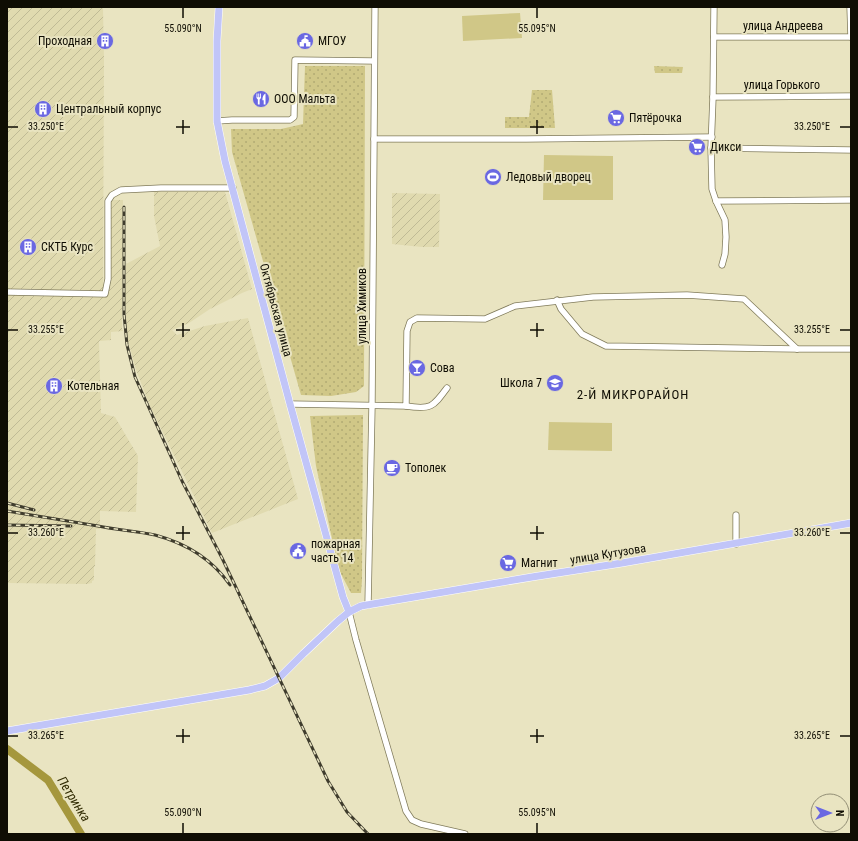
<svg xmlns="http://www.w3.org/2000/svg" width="858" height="841" viewBox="0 0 858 841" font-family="'Roboto Condensed',sans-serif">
	<defs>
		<pattern id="industrial-furrows" width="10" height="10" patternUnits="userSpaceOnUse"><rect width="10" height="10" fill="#e0daaf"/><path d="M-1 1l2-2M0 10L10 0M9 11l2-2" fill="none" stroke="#bfba95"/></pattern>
		<pattern id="park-dots" width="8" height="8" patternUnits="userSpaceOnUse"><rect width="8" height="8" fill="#d0c787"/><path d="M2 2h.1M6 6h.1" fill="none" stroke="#b1aa73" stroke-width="1.8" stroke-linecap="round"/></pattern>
	</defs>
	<rect width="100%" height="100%" fill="#e9e4c1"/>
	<g fill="url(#industrial-furrows)">
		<path d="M7,7H103L104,60L103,286L111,285V200H123L122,329L123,331L111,332V340L99,341L101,413L115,417L138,456L136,512L100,511V529H96L95,566L94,567V580L92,581V583L87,584L7,583Z"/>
		<path d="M154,192H225L252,289L242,293L210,309L189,323L172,330L177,335L205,326L248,318L298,499L212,533L150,406L136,370L127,337L125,298L126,264L160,246L154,216Z"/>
		<path d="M392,193L440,194L439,247H422L392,244Z"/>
	</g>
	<g fill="#d0c787">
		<path d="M520,13L522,38L463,41L462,16Z"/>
		<path d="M544,155L613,156V200H543Z"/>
		<path d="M549,422L612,423V451L548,450Z"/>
	</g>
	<g fill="url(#park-dots)">
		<path d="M305,66H365L364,386L356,392L331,396L301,395L232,152L231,129H281L303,124Z"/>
		<path d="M654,66L683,67L682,73H655Z"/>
		<path d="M532,90H552L555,128H505V117H529Z"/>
		<path d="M363,415L362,580L361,593H351L339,570L335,552L316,466L310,416Z"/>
	</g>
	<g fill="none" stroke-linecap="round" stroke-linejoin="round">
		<path stroke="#a5973d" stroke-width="8" d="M7,749L48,780L81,834"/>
		<g stroke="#807b5b" stroke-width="7">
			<g id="minor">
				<path d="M714,7L713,97L711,148L712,189L716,201L725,220L726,237L725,254L722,265"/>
				<path d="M850,7L851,37"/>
				<path d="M714,37H851"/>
				<path d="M713,97L851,96"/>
				<path d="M217,121L232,120H290L294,117L295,60L374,61"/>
				<path d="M374,139H526L712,137"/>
				<path d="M711,148L851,150"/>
				<path d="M716,201L851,200"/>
				<path d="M7,292L105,294L108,279V201L112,195L121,190L161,188H233"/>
				<path d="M557,300L561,309L582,334L606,346L797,349H851"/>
				<path d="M290,404L406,406L407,331L410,322L417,318L485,319L515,306L593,297L687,295L744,299L797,349"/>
				<path d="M406,406C431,410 433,407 447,388"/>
				<path d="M736,515V544"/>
				<path d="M368,605L372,406L375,7"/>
				<path d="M349,612L356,640L406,811L412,820L421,824L465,834"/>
			</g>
		</g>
		<g stroke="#fff" stroke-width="8">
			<g id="major">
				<path d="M219,7L217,41V121L225,161L290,404L343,597L349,612"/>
				<path d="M7,731L249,690L265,686L279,678L303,654L338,621L349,612L361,606L532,577L622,563L851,523"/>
			</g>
		</g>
		<use href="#minor" stroke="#fff" stroke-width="5.5"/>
		<use href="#major" stroke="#c1c5f8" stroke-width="7"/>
		<g stroke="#3f3c2d" stroke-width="3">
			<g id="rail">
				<path d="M124,207V314L127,345L135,377L182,481L222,558L328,781L347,812L368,834"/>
				<path d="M7,503L34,510"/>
				<path d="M7,511C37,516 67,521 98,526C117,530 136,531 155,535C185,543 212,559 230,585"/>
				<path d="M7,525L71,526"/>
			</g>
		</g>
		<use href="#rail" stroke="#e9e4c1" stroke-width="1.5" stroke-dasharray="4.5" stroke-linecap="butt"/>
	</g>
	<path fill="none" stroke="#0f0d03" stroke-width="1.5" d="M183,8V18M537,8V18M183,120V134M537,120V134M8,127H18M176,127H190M530,127H544M840,127H850M183,323V337M537,323V337M8,330H18M176,330H190M530,330H544M840,330H850M183,526V540M537,526V540M8,533H18M176,533H190M530,533H544M840,533H850M183,729V743M537,729V743M8,736H18M176,736H190M530,736H544M840,736H850M183,823V833M537,823V833"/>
	<defs>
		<g id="building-disc" transform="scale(0.9)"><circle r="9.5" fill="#6a68e2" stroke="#e9e4c1"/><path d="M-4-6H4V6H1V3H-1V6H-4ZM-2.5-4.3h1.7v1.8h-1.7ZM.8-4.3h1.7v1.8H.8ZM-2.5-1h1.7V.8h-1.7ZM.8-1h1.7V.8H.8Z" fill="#fff"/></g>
		<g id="civic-disc" transform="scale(0.9)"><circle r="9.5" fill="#6a68e2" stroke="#e9e4c1"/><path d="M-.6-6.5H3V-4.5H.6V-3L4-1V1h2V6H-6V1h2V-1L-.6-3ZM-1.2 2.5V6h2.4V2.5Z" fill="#fff"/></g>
		<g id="restaurant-disc" transform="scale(0.9)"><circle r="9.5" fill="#6a68e2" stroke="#e9e4c1"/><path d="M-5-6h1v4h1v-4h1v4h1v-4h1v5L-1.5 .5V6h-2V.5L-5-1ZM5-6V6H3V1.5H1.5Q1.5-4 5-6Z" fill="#fff"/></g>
		<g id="supermarket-disc" transform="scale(0.9)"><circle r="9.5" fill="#6a68e2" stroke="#e9e4c1"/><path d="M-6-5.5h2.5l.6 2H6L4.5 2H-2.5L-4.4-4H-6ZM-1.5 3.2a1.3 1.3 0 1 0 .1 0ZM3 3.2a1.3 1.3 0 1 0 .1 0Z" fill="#fff"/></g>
		<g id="stadium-disc" transform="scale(0.9)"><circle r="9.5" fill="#6a68e2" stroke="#e9e4c1"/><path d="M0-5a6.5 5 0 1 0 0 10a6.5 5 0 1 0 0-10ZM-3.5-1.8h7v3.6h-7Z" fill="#fff"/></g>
		<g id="bar-disc" transform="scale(0.9)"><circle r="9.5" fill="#6a68e2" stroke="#e9e4c1"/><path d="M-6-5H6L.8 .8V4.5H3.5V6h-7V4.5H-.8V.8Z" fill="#fff"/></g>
		<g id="school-disc" transform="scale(0.9)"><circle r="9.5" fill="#6a68e2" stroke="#e9e4c1"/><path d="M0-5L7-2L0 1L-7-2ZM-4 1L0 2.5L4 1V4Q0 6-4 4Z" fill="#fff"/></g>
		<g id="cafe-disc" transform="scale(0.9)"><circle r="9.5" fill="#6a68e2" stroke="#e9e4c1"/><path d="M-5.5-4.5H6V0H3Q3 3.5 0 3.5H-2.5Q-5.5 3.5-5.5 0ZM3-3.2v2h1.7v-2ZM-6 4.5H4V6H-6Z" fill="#fff"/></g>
	</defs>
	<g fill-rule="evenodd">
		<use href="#building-disc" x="105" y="41"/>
		<use href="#civic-disc" x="305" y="41"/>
		<use href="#restaurant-disc" x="261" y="99"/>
		<use href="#building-disc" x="43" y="109"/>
		<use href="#supermarket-disc" x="616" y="118"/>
		<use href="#supermarket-disc" x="697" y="147"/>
		<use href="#stadium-disc" x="493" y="177"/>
		<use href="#building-disc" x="28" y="247"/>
		<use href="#bar-disc" x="417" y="368"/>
		<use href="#school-disc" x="555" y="383"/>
		<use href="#building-disc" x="54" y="386"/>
		<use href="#cafe-disc" x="392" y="468"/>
		<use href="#civic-disc" x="298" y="551"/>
		<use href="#supermarket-disc" x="508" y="563"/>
	</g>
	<g text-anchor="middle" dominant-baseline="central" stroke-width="4" stroke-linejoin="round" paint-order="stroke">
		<g font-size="12" fill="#0f0d03" stroke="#e9e4c1">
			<text x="783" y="26">улица Андреева</text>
			<text x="782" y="85">улица Горького</text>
			<text transform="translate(362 306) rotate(-90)">улица Химиков</text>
			<text transform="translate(276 310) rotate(75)">Октябрьская улица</text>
			<text transform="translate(608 554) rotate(-9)">улица Кутузова</text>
		</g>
		<g font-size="12" fill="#0f0d03" stroke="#e9e4c1" text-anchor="start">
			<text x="92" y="41" text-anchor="end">Проходная</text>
			<text x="318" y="41">МГОУ</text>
			<text x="274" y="99">ООО Мальта</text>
			<text x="56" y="109">Центральный корпус</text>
			<text x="629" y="118">Пятёрочка</text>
			<text x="710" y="147">Дикси</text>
			<text x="506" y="177">Ледовый дворец</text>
			<text x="41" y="247">СКТБ Курс</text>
			<text x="430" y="368">Сова</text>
			<text x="542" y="383" text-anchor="end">Школа 7</text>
			<text x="67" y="386">Котельная</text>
			<text x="405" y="468">Тополек</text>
			<text x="311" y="544">пожарная<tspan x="311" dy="14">часть 14</tspan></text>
			<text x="521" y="563">Магнит</text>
		</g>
		<g font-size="13" letter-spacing="1" fill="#0f0d03" stroke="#e9e4c1">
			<text x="633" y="394">2-Й МИКРОРАЙОН</text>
		</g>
		<g font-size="13" font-style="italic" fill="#322c04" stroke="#e9e4c1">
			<text transform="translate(74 799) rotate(58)">Петринка</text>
		</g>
	</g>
	<g font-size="10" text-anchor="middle" fill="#0f0d03" stroke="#e9e4c1" stroke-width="4" stroke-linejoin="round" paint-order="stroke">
		<text x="183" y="32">55.090°N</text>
		<text x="537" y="32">55.095°N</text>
		<text x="812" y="130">33.250°E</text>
		<text x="46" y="130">33.250°E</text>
		<text x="812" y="333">33.255°E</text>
		<text x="46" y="333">33.255°E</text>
		<text x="812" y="536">33.260°E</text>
		<text x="46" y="536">33.260°E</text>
		<text x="46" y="739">33.265°E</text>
		<text x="812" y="739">33.265°E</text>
		<text x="183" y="816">55.090°N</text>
		<text x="537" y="816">55.095°N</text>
	</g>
	<rect width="858" height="841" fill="none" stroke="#0f0d03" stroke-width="16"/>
	<g transform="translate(830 813) rotate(90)"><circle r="19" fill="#e9e4c1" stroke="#928e75"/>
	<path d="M0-3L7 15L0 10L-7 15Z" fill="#6a68e2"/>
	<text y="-6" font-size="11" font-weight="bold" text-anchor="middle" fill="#0f0d03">N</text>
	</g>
</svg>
